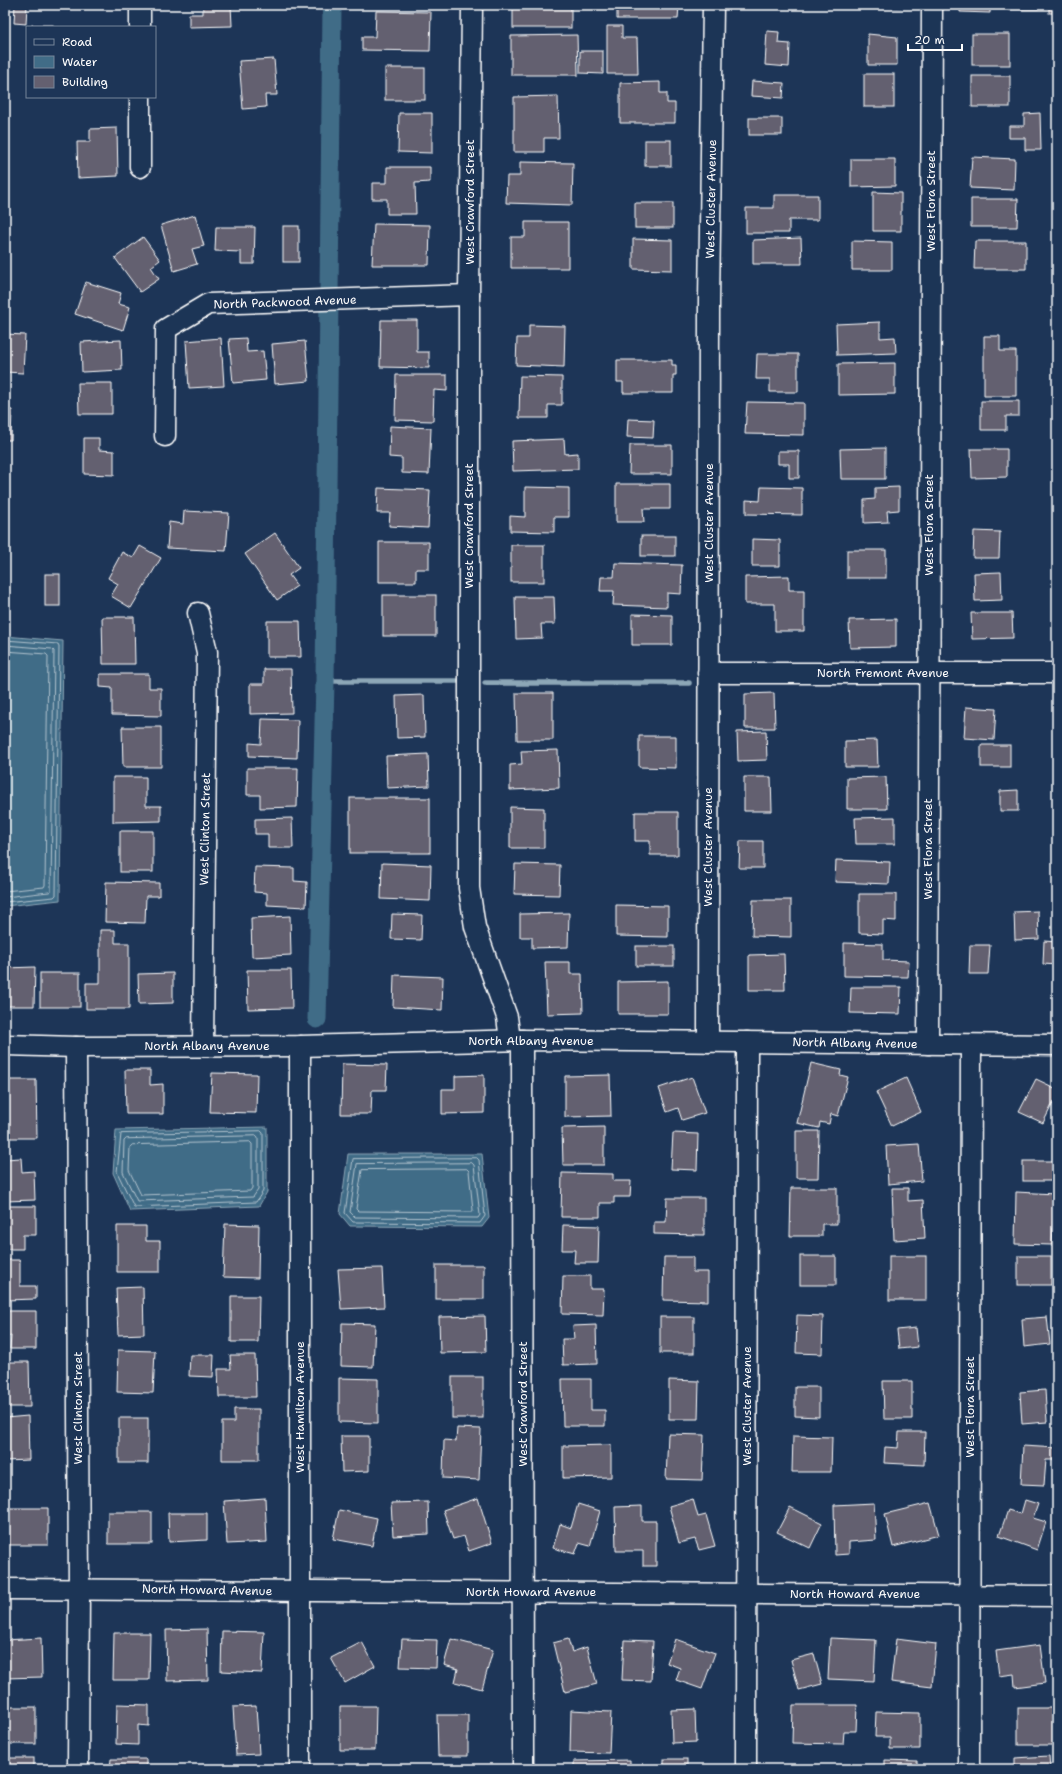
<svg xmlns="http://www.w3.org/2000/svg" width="1062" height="1774" viewBox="0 0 1062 1774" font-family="'Shantell Sans',sans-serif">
	<rect width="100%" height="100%" fill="#1d3557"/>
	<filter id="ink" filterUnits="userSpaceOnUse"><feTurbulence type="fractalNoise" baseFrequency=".025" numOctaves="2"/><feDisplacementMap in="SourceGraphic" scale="8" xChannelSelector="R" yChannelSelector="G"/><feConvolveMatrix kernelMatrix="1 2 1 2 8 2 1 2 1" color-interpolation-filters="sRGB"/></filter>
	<g filter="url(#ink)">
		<g fill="#416c87" stroke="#8da7b7">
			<path d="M5,636L63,641L60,900L5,906Z"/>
			<path d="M267,1127V1192L259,1206L130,1211L113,1173L116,1130Z"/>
			<path d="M348,1154H482L489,1218L482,1227L350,1226L340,1214Z"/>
		</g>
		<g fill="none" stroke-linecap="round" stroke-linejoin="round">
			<g stroke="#b3c4cf" stroke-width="1">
				<path d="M5,640L58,644L59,646L56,895L54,897L5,902"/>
				<path d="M5,645L52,649L54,651L51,891L49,892L5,897"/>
				<path d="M5,651L46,654L48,656L45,885L44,887L5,891"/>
				<path d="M261,1131L263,1133V1191L256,1202L134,1207L117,1172L121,1134Z"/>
				<path d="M256,1136L258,1138V1190L253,1197L137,1201L123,1172L124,1141L126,1139Z"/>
				<path d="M250,1142L252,1144V1188L250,1191L141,1195L129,1170L130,1147L132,1145Z"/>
				<path d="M477,1158L479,1160L485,1216L480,1223L353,1222L345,1213L353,1159Z"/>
				<path d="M472,1163L474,1165L480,1215L478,1218L355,1217L350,1212L357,1164Z"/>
				<path d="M467,1169L469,1171L473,1210L472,1212L358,1211L356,1209L362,1170Z"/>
			</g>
			<g stroke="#8da7b7" stroke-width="5.5">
				<path d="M325,681H457"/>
				<path d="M485,683H689"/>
			</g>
			<path stroke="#416c87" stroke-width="19" d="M317,1019L325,681L332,5"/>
		</g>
		<g fill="#646070" stroke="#fff">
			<path d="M15,5H27L26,24L14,23Z"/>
			<path d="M56,5H91V8L56,7Z"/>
			<path d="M203,5H231L232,26L189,27V14H203Z"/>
			<rect x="513" y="5" width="58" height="23"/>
			<path d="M617,5H679L678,19H617Z"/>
			<path d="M883,5H902V7L883,8Z"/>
			<path d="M960,5H990V13L960,12Z"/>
			<rect x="1003" y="5" width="35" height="4"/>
			<rect x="1049" y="5" width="8" height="8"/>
			<path d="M376,11L431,12L430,51L362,50V37H375Z"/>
			<rect x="32" y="25" width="21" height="2"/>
			<path d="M607,26H622V38H637L638,74H607Z"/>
			<path d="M767,31L779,32L778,43L790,44L789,67L765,65Z"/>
			<path d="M868,34L897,37V65H868Z"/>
			<rect x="972" y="34" width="38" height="31"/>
			<path d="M577,35L578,75H511V36Z"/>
			<path d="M580,51H603V74L580,73Z"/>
			<path d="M274,59L277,95H265L266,107L243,109L239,61Z"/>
			<rect x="385" y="68" width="40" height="32"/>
			<rect x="864" y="74" width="30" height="33"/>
			<rect x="972" y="76" width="38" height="31"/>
			<path d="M752,81L784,83L783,98L751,96Z"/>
			<path d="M660,82V93H667V103H675V123H620V83Z"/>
			<path d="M558,96L559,138H544V152H514V97Z"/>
			<path d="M399,113H432V153L398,152Z"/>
			<path d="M1040,113L1041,150H1025V138H1009V126H1024V114Z"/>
			<rect x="749" y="118" width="33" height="17"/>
			<path d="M117,128L118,176L78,178L77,142H90V129Z"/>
			<rect x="645" y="140" width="26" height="26"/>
			<path d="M972,157L1015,159L1014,190L970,188Z"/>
			<path d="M851,159H895V186L851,187Z"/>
			<path d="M520,162L573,163L572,205L506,203L507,176H520Z"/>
			<path d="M387,167H430V182L415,183L416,214H387V199H372V183H387Z"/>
			<path d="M873,192L901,193V231H873Z"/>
			<path d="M774,195H818V220H789V233H746V208H774Z"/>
			<path d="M971,199H1018L1017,227H971Z"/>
			<rect x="635" y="203" width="38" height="25"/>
			<path d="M195,215L204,246L192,249L197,264L174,271L161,225Z"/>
			<path d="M525,222H568V268H511V237H525Z"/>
			<path d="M374,224L430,225L429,265H372Z"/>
			<rect x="283" y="226" width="16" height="36"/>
			<path d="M216,227H255L254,264H241V252L215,251Z"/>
			<path d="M143,237L160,260L151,267L159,279L140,292L115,258Z"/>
			<path d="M801,238L802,264H753V240Z"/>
			<path d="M633,239L672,240V270L633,269Z"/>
			<path d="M852,241L892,242V270H852Z"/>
			<path d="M975,241H1026V269H974Z"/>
			<path d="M86,282L121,293L118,304L130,307L123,330L75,314Z"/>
			<path d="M381,320H417V352H429V368L380,367Z"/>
			<path d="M880,322V338L895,337L896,353L837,355L836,324Z"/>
			<path d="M529,325L565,326L564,367L516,365L517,338H529Z"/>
			<path d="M5,334L25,335L23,373L5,372Z"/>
			<path d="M984,336H1000V351H1016V396H984Z"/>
			<path d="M221,338L224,386L189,388L186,341Z"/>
			<path d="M246,338L247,352L263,351L266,380L233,383L229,339Z"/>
			<path d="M121,340L122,370L82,372L81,342Z"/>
			<path d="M305,341L309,381L275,384L272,344Z"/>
			<path d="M757,354H798V392H770V379H756Z"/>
			<path d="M617,360H672V365H676V375H673V393H623V382H617Z"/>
			<path d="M895,363V394L838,395V364Z"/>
			<path d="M396,375H447V391L434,390L433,421L395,420Z"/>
			<path d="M520,376L562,377V405H548V418H519Z"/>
			<path d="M78,383H112V414H79Z"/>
			<path d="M981,401H1019V416H1006V430H981Z"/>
			<path d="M747,402L804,403V435L745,434Z"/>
			<path d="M5,409L12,410L11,440H5Z"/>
			<path d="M628,419L654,420L653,438L627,437Z"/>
			<path d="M390,426L431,428L429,474L402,473V458L389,457Z"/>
			<path d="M84,438H99V450L114,451V475L84,474Z"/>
			<path d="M564,439L565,454L578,453V469L513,471L512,441Z"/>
			<path d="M630,445H672V474H629Z"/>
			<path d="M885,448V479H841L840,449Z"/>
			<path d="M971,449H1007V477L972,478Z"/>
			<path d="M778,451H799V478H789V464H778Z"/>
			<path d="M616,484H670V509H643L644,522H616Z"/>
			<path d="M525,487L569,488V517H554V532L510,531V516L525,517Z"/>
			<path d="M761,487L802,488V515L746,514V500L760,501Z"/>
			<path d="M899,487V510L887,511L888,522L864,523V500L875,499V488Z"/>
			<path d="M378,488L430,490L428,528L389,526L390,513H377Z"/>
			<path d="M184,511L229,513L226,551L167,548L169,522L183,524Z"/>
			<path d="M974,531L1000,532L999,558H973Z"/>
			<path d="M275,533L299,568L289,575L297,586L277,600L245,554Z"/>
			<rect x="641" y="536" width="34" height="20"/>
			<path d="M752,539L780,540V566H752Z"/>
			<path d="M379,542H429V569H416V582H379Z"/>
			<rect x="511" y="545" width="33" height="37"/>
			<path d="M140,546L161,558L131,608L111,596L118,584L108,578L122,552L133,558Z"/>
			<rect x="847" y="550" width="39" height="28"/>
			<path d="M615,563L682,565L681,594L667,593V607L613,605L614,591H600L601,577H614Z"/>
			<path d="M1001,572L1002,600L975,601L974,573Z"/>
			<rect x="45" y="574" width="15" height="32"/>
			<path d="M789,576V590H804V631H775V604H745V577Z"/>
			<rect x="383" y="595" width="53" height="41"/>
			<path d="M515,597H554L555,624H541L542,638L516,639Z"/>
			<path d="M971,613H1012L1013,638L972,639Z"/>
			<path d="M632,614L672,615V645H632Z"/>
			<path d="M102,617H134L135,664H103Z"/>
			<path d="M896,619V647L850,648L849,620Z"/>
			<path d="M267,621H300L301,657H267Z"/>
			<path d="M264,669H291L292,713L250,714V684H264Z"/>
			<path d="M100,674H149V688H161V716L112,715V688L100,687Z"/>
			<path d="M516,693H553V740H517Z"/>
			<path d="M774,693L775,728H745V694Z"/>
			<path d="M424,695L425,737L397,738L396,696Z"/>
			<path d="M966,707L996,709L994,740L964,738Z"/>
			<path d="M262,719L298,720L297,758L249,756V743L261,744Z"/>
			<path d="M122,727H161V767H123Z"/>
			<path d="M766,731L767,760L738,761L737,732Z"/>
			<path d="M639,736H676V768L639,767Z"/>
			<path d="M877,740L878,767H845V741Z"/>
			<rect x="981" y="745" width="29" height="22"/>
			<path d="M558,750L559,788L510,790V765L522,764L521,751Z"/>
			<path d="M428,754L429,786L387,788L386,756Z"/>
			<path d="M247,768H298L297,807L260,808V795H247Z"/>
			<path d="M113,777H146V806H161V821L113,822Z"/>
			<path d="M744,777H771L772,811H744Z"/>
			<path d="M886,777L887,809H847V778Z"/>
			<path d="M1018,790V811H1000V791Z"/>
			<rect x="350" y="798" width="80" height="55"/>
			<path d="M510,807L544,808V848H510Z"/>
			<path d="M635,812H678V855H650V841H635Z"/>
			<path d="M895,817V844H856L855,818Z"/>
			<path d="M292,818L293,848H268V834H255V819Z"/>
			<rect x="120" y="831" width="33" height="41"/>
			<path d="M740,841H763V868H739Z"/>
			<path d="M836,860L890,862L889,884L835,882Z"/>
			<path d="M382,863L431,865L430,901L381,899Z"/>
			<path d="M515,864L560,865L559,895L514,894Z"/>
			<path d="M255,867L294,868V881L307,882L306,907L267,905V893L254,892Z"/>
			<path d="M106,882L159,883V896H146L145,923L105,922Z"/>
			<path d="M859,894H896V921L883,920V934L859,933Z"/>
			<path d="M753,900H791V937L752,936Z"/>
			<path d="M616,905L668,906V937L616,936Z"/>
			<path d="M1038,911L1039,939L1015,940L1014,912Z"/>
			<path d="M569,913L568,947L532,948V937H520V914Z"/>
			<path d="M392,914L422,915L421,940L391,939Z"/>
			<path d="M290,916L291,955L252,957L251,918Z"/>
			<path d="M100,930H115V943H129V1009H86V983H100Z"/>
			<path d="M1044,941L1057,942V965L1043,964Z"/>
			<path d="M844,943L883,944V960L909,961L908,977L844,976Z"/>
			<path d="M970,945H990L988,974H969Z"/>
			<rect x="636" y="946" width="38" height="20"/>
			<path d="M784,954L785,990H749V955Z"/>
			<path d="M545,962H570V974H582L583,1013L547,1014Z"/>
			<path d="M35,967L34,1006H5V968Z"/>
			<path d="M247,970H291L292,1008L248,1009Z"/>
			<rect x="40" y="973" width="40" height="34"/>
			<path d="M173,973V1003L139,1004L138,974Z"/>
			<path d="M394,975L443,977L442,1010L393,1007Z"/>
			<path d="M668,981V1014H618V982Z"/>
			<path d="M851,987H901L900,1014L850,1013Z"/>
			<path d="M811,1063L841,1070L840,1075L848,1077L838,1116L831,1114L829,1124L820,1122L819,1128L797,1123Z"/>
			<path d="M342,1064L387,1065L386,1090H372L371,1114H341Z"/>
			<path d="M125,1070H150V1085L163,1084V1114H126Z"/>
			<path d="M212,1073L257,1074L256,1113L210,1112Z"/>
			<path d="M484,1075V1113L442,1114V1089H455V1076Z"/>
			<path d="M610,1075L611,1116L565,1117V1076Z"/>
			<path d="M692,1077L705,1113L682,1120L678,1108L667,1112L659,1088Z"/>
			<path d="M906,1078L921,1112L892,1126L876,1092Z"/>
			<path d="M1036,1079L1057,1089V1103L1054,1101L1043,1123L1019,1112Z"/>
			<path d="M5,1080H36L37,1138H5Z"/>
			<path d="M604,1127V1165H563L562,1128Z"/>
			<path d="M796,1131H819L818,1178H796Z"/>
			<path d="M673,1133L698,1134L697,1170L671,1169Z"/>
			<path d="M919,1144L922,1181L888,1184L886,1146Z"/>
			<path d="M21,1158L22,1172L34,1171L35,1200L5,1201V1159Z"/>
			<rect x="1023" y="1161" width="34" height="20"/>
			<path d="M562,1173L613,1174V1181H631L630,1197H614V1203H600V1217H561Z"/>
			<path d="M791,1188H837V1224H822V1236H790Z"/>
			<path d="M892,1188H908V1201L923,1200L925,1238L894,1240Z"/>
			<path d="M1016,1192L1055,1194L1052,1245L1015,1244Z"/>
			<path d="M667,1198H704V1235L654,1234V1222H666Z"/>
			<path d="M5,1206H36V1235H23V1249H5Z"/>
			<path d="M225,1224L259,1225L258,1278L223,1277Z"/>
			<path d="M563,1225L599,1226L598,1263H574L575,1250H562Z"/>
			<path d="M117,1226H146V1241H160V1272H117Z"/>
			<rect x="800" y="1256" width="36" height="29"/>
			<rect x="889" y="1256" width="37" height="44"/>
			<rect x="1018" y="1256" width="33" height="29"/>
			<path d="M664,1257H693V1272H708V1301L663,1300Z"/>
			<path d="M5,1260H20V1286H36V1299L5,1300Z"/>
			<rect x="436" y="1265" width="48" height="34"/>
			<path d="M382,1268L384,1307L341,1309L338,1269Z"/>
			<path d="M563,1276H590V1289H604L603,1315L562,1314Z"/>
			<path d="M143,1287L144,1334L118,1335L116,1288Z"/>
			<path d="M231,1296H259L258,1342H231Z"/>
			<path d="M5,1311H36V1349H10L11,1336H5Z"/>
			<path d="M797,1315L823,1316L822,1354L796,1353Z"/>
			<path d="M485,1316L486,1352L440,1353L439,1317Z"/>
			<rect x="660" y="1317" width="34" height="36"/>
			<path d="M1047,1317L1050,1344L1024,1347L1022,1319Z"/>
			<path d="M342,1323L375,1324L373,1367L341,1366Z"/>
			<path d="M596,1325L597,1364L563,1365L562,1339H574L573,1326Z"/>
			<path d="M916,1328L918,1347L899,1349L897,1330Z"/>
			<path d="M118,1350L155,1351L153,1393L117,1392Z"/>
			<path d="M190,1355H214L213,1377L189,1376Z"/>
			<path d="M230,1355H255L256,1397H219L218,1369H231Z"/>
			<path d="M5,1362H29L30,1407H5Z"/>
			<rect x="452" y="1377" width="31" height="41"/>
			<path d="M339,1378L378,1379V1423L339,1422Z"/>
			<path d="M562,1379H591V1410H605V1426H563Z"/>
			<path d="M669,1380L699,1381L698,1419H669Z"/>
			<path d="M883,1381H912V1419H884Z"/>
			<path d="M795,1387H819V1417L795,1416Z"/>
			<path d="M1045,1390L1047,1422L1022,1424L1020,1392Z"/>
			<path d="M234,1409H259V1460H222V1422H234Z"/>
			<path d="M28,1416L29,1460L5,1461V1418Z"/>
			<rect x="119" y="1418" width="29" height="45"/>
			<path d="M457,1428L481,1429L479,1480L443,1478L444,1440L456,1441Z"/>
			<path d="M899,1432H925L924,1465L884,1463L885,1447L898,1448Z"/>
			<path d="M668,1434L704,1435L702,1480L666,1479Z"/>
			<path d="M341,1436H369V1471L342,1472Z"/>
			<path d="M793,1436L832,1437L831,1472H792Z"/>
			<path d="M611,1445V1477L563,1478V1446Z"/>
			<path d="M1023,1446L1057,1448V1460H1046L1044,1485L1021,1484Z"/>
			<path d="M265,1498L267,1542L227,1544L224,1501Z"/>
			<path d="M478,1498L492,1543L469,1551L464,1536L453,1539L443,1510Z"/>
			<path d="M693,1499L698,1517L706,1515L715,1546L699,1550L695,1539L679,1543L669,1506Z"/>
			<path d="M1025,1500L1038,1504L1033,1518L1046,1522L1037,1550L999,1536L1008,1510L1021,1514Z"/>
			<path d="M428,1502L429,1534L393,1536L391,1503Z"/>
			<path d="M874,1503L876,1540L849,1542V1554L835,1555L834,1505Z"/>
			<path d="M930,1503L939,1535L893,1547L885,1514Z"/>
			<path d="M578,1504L600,1511L590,1546L579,1543L575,1554L553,1548L560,1524L571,1528Z"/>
			<path d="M642,1506V1521H656V1566H643V1551H616L615,1507Z"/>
			<path d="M790,1507L822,1523L810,1548L777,1532Z"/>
			<path d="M6,1508H48V1545H5Z"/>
			<path d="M339,1510L377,1518L372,1546L333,1539Z"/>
			<rect x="108" y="1512" width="44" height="32"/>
			<path d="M168,1513H207V1540L169,1542Z"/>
			<path d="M207,1629L208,1680L167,1681L166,1630Z"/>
			<path d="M222,1631L264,1632L262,1673L221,1671Z"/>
			<path d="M114,1633H150L149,1680H113Z"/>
			<path d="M41,1638L42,1677L5,1678V1640Z"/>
			<path d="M830,1638L876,1640L874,1681L828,1679Z"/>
			<path d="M402,1639L437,1640L436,1668L400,1667Z"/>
			<path d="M451,1639L493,1650L482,1689L455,1682L458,1669L444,1665Z"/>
			<path d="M568,1639L572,1652L587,1647L597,1684L565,1692L553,1643Z"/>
			<path d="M675,1639L715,1653L702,1689L676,1680L680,1668L667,1663Z"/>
			<path d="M896,1639L936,1644L932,1687L891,1682Z"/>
			<path d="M624,1640L653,1641L651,1681L622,1680Z"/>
			<path d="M362,1642L375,1666L345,1683L331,1658Z"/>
			<path d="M1040,1645L1045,1683L1015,1687L1014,1674L999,1676L996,1651Z"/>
			<path d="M814,1654L822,1684L799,1690L791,1660Z"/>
			<path d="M117,1704L149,1705V1726L138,1725V1745L116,1744Z"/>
			<path d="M793,1705H857L856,1731H844L843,1744L792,1743Z"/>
			<path d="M256,1706L259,1754L236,1755L233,1707Z"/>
			<path d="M340,1706H376L375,1750H340Z"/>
			<rect x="5" y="1707" width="31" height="37"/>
			<rect x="1018" y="1708" width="39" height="37"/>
			<path d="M695,1709L696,1742L672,1743L671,1710Z"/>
			<path d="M571,1710L611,1712L609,1753L570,1752Z"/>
			<path d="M876,1712L920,1713V1749H890V1737H875Z"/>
			<path d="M437,1715H468V1756H438Z"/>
			<path d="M1049,1756L1050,1769H1015V1758Z"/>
			<rect x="5" y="1758" width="29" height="11"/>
			<path d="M111,1759H146V1769H110Z"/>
			<rect x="664" y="1759" width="23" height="10"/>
			<path d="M630,1760V1769H574V1761Z"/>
			<path d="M885,1760L917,1761V1769H885Z"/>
			<path d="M208,1767L259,1769H208Z"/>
			<rect x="340" y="1767" width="32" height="2"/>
		</g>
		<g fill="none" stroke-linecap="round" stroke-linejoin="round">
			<g stroke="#fff" stroke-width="23">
				<g id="minor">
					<path d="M140,5V27"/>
					<path d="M472,5L469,295V888L475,927L507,1017L510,1040"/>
					<path d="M140,97V167"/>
					<path d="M165,436L166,329L208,304L469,295"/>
					<path d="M198,613L207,652L203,1046"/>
					<path d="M708,673H1057"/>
					<path d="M522,1040L523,1769"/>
					<path d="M708,1042L709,303L713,5"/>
					<path d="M928,1044L932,5"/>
					<path d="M5,1045L76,1047L300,1046L522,1040L1057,1045"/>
					<path d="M300,1046V1769"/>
					<path d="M76,1047L79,1589L78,1769"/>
					<path d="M5,1589L1057,1596"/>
					<path d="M746,1769L747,1042"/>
					<path d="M969,1769L971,1045"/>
				</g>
			</g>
			<use href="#minor" stroke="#1d3557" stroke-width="20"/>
		</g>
	</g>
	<g text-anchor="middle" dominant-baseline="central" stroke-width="4" stroke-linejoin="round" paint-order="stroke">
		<g font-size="12" fill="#fff" stroke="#1d3557">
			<text transform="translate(711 199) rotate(-89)">West Cluster Avenue</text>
			<text transform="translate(931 201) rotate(-90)">West Flora Street</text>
			<text transform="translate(470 202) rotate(-90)">West Crawford Street</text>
			<text transform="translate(285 302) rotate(-2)">North Packwood Avenue</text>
			<text transform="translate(709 523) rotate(-90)">West Cluster Avenue</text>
			<text transform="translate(929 525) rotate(-90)">West Flora Street</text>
			<text transform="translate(469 526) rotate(-90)">West Crawford Street</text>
			<text x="883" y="673">North Fremont Avenue</text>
			<text transform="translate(205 829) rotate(-89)">West Clinton Street</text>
			<text transform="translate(708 847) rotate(-90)">West Cluster Avenue</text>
			<text transform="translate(928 849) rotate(-90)">West Flora Street</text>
			<text x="531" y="1041">North Albany Avenue</text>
			<text transform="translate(855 1043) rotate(1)">North Albany Avenue</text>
			<text x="207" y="1046">North Albany Avenue</text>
			<text transform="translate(523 1404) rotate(-90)">West Crawford Street</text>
			<text transform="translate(747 1406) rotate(-90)">West Cluster Avenue</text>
			<text transform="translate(300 1407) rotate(-90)">West Hamilton Avenue</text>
			<text transform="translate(970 1407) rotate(-90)">West Flora Street</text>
			<text transform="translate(78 1408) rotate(-90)">West Clinton Street</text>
			<text transform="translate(207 1590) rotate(1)">North Howard Avenue</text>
			<text x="531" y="1592">North Howard Avenue</text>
			<text x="855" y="1594">North Howard Avenue</text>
		</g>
	</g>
	<rect width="1062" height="1774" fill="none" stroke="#1d3557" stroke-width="20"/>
	<rect x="10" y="10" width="1042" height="1754" fill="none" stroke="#fff" stroke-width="1.5" filter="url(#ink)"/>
	<rect x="26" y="26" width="130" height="72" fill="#1d3557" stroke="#77869a"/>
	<rect x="34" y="39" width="20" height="6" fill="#1d3557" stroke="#77869a"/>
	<text x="62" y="46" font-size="12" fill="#ffffff">Road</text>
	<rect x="34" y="56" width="20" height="12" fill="#416c87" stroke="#77869a"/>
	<text x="62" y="66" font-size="12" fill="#ffffff">Water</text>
	<rect x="34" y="76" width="20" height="12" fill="#646070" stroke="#77869a"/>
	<text x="62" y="86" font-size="12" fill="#ffffff">Building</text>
	<path d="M908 44v6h54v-6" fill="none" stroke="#ffffff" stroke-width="2"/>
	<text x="914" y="44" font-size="12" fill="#ffffff" stroke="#1d3557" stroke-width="3" paint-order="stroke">20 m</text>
</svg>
